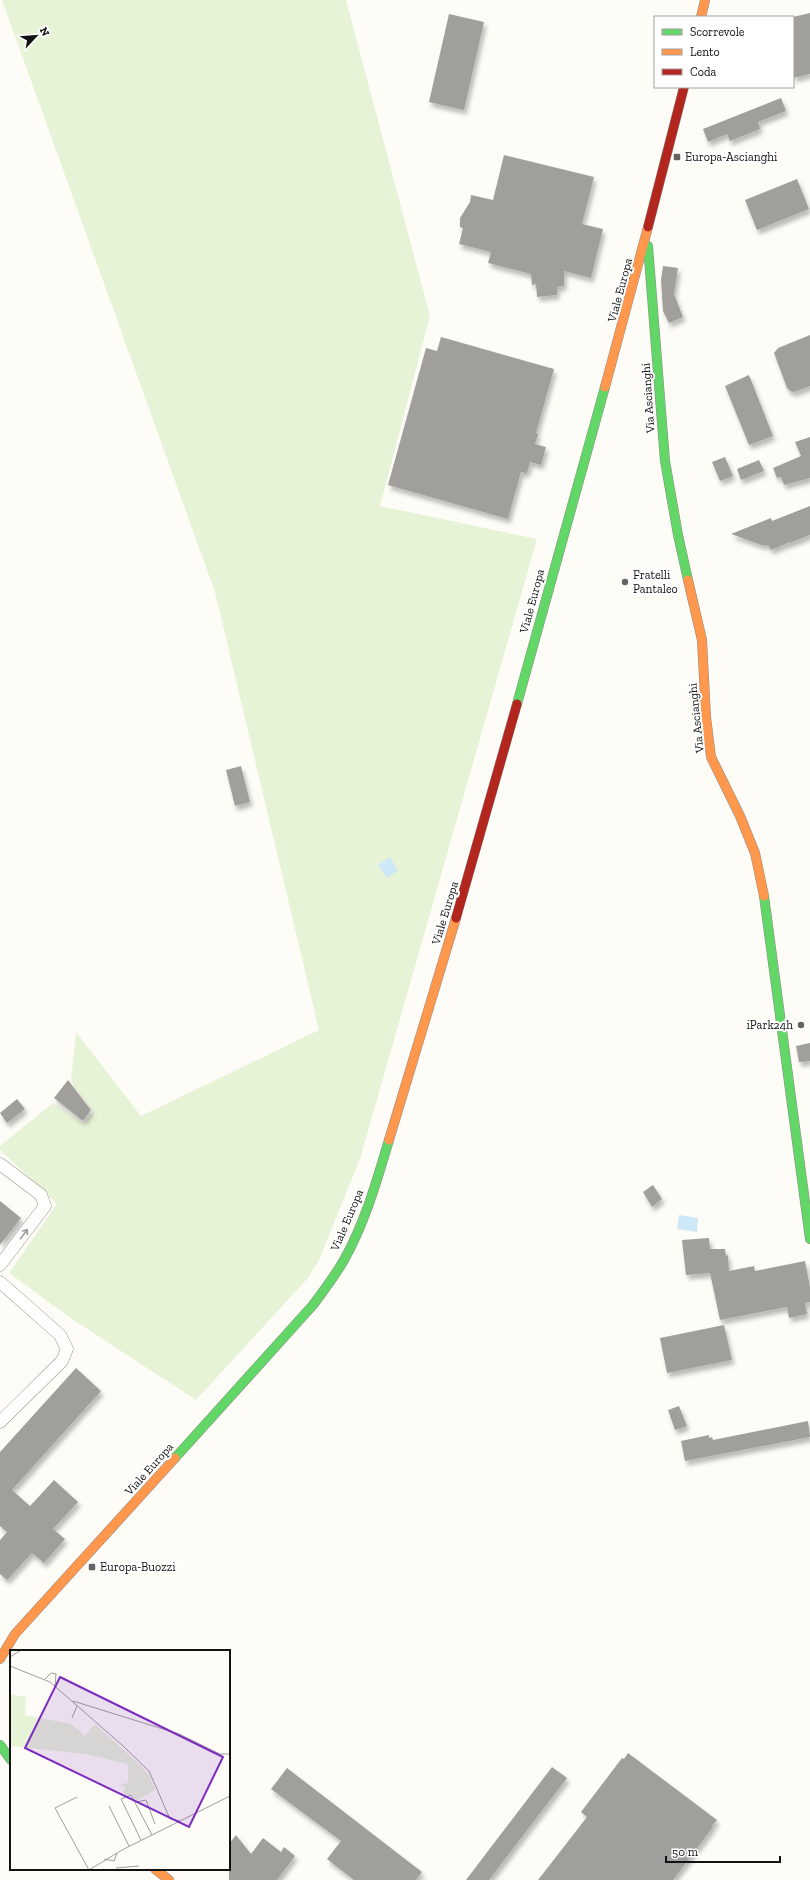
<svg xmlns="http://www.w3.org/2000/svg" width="810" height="1880" viewBox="0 0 810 1880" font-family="'Zilla Slab',serif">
	<defs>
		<filter id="shadow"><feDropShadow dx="2.5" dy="4.5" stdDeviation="2" flood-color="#0004"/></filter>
	</defs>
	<rect width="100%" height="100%" fill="#fdfcf7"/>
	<path fill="#e7f3d7" d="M2,0H346L430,316L380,506L537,539L360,1159L319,1260L308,1278L196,1400L69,1317L9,1273L57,1204L0,1150V1146L53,1103L84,1124L93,1112L71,1081L76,1032L141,1116L319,1030L215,592Z"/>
	<g fill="#cde8f7">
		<path d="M390,857L398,871L387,878L378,865Z"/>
		<path d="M679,1215L698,1218L697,1232L677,1229Z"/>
	</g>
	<g fill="#a19f9c" filter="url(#shadow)">
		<path d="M810,13V74L793,78V17Z"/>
		<path d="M449,14L484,22L464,110L429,102Z"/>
		<path d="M781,98L786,111L758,122L760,129L730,141L727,134L708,142L703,129Z"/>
		<path d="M504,155L594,177L582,224L603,229L591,278L564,271V286L557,287V295L537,297L536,284L532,285L531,274L488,263L491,252L459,244L463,228L460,227V218L470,202L471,195L493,200Z"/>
		<path d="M797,179L809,209L757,230L745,200Z"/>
		<path d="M663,266L678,268L674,294L683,317L669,323L663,311L661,280Z"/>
		<path d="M810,335V386L794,392L790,391L787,388L774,353L778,348Z"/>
		<path d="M441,337L554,369L536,433L538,434L535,444L546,447L541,465L530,462L527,473L521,472L508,519L388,485L426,348L437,351Z"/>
		<path d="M749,375L773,436L749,445L725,386Z"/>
		<path d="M810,437V478L784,485L781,477L777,478L773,468L801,456L795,442Z"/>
		<path d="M725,457L733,476L720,481L712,462Z"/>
		<path d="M759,460L764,471L741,480L737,469Z"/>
		<path d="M810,506V535L790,543V542L771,550L768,545H762L731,534L771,518L772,521Z"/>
		<path d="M241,766L250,802L235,806L226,770Z"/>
		<path d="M810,1043V1061L799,1062L796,1046Z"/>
		<path d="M68,1080L91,1110L83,1121L54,1098Z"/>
		<path d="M17,1099L25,1109L7,1123L0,1113Z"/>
		<path d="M653,1185L662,1199L652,1207L643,1192Z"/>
		<path d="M0,1201L21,1218L0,1245Z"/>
		<path d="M709,1238L710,1249H725L726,1256L728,1255L729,1271L754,1266L755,1271L805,1261L810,1287V1302L805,1303L807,1314L789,1318L787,1307L720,1320L710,1273L686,1275L682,1240Z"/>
		<path d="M724,1325L732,1360L667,1373L660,1338Z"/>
		<path d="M76,1368L101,1391L12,1490L30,1506L54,1480L78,1502L53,1529L65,1539L44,1563L32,1553L7,1580L0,1574V1540L7,1532L0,1526V1452Z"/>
		<path d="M679,1406L687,1426L675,1430L668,1410Z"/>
		<path d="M808,1421L810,1437L685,1461L681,1441L709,1435V1438L712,1437L713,1440Z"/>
		<path d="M628,1753L717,1820L712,1826L713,1827L673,1880H538L587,1817L581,1812L622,1758L624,1759Z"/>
		<path d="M552,1767L567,1778L489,1880H466Z"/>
		<path d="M287,1768L422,1872L416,1880H354L327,1859L341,1841L271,1789Z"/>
		<path d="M236,1835L251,1854L263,1838L281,1852L284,1847L295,1856L277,1880H229V1844Z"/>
	</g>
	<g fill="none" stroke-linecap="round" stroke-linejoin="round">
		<g stroke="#979795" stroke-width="13">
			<g id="street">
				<path d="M0,1164L41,1195L45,1206L0,1265"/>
				<path d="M0,1282L60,1335L67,1349L62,1361L0,1422"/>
			</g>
		</g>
		<g stroke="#8e8d8b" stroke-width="10">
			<g id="fast">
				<path d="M648,246L665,461L678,535L688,580"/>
				<path d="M517,704L605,387"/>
				<path d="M764,896L810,1239"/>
				<path d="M175,1458L313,1305C324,1290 335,1276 344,1260C365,1223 377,1180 389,1140"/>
				<path d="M0,1745L11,1760"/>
			</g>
		</g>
		<g stroke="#8e8d8b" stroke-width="10">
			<g id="slow">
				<path d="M701,17L705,0"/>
				<path d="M605,387L648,227"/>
				<path d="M688,580L702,640L706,717L711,757L740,816L755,853L764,896"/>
				<path d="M389,1140L456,918"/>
				<path d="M0,1659L15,1634L175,1458"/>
				<path d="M155,1869L169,1880"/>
			</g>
		</g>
		<g stroke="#8e8d8b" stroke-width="10">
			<g id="jam">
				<path d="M648,227L684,87"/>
				<path d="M456,918L517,704"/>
			</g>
		</g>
		<use href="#street" stroke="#fffffe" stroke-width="12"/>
		<use href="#fast" stroke="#63d668" stroke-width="9"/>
		<use href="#slow" stroke="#ff974d" stroke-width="9"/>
		<use href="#jam" stroke="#b3261e" stroke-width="9"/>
	</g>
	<defs><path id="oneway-shaft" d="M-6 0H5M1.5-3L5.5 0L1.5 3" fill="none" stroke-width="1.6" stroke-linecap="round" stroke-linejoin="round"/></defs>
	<use stroke="#a0a09f" href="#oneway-shaft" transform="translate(24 1234) rotate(-53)"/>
	<g fill="#646362" stroke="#fff" stroke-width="1.5">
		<rect x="673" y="153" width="8" height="8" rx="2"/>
		<circle cx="625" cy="582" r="4"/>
		<circle cx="801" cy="1025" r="4"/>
		<rect x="88" y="1563" width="8" height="8" rx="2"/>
	</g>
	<g text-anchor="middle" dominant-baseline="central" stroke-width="4" stroke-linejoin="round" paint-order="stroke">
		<g font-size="12" fill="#111" stroke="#fff" text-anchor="start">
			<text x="685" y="157">Europa-Ascianghi</text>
			<text x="633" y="575">Fratelli<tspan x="633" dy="14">Pantaleo</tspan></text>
			<text x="793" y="1025" text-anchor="end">iPark24h</text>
			<text x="100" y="1567">Europa-Buozzi</text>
		</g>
		<g font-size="12" fill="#111" stroke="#fff">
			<text transform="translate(620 290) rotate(-75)">Viale Europa</text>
			<text transform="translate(648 398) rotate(-94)">Via Ascianghi</text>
			<text transform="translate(532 601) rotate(-75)">Viale Europa</text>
			<text transform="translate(696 718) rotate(-96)">Via Ascianghi</text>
			<text transform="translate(445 913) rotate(-73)">Viale Europa</text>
			<text transform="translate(347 1220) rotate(-67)">Viale Europa</text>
			<text transform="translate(149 1469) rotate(-48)">Viale Europa</text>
		</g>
	</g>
	<g transform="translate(10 1650)">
		<rect width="220" height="220" fill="#fdfcf7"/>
		<path d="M0,44L16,47L15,65L61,74L75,86L85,74L131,116L139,125L145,140L126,151L122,144L115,146L113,140L116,137L108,135L118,133V114L76,104L0,96Z" fill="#e7f3d7"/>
		<path fill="none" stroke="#9f9e9b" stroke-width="1" d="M0,7L11,0M0,16L40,32L112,95L139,121L160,169L170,171M35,29L41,23L46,24L45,36M63,51L169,84L210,104H220M62,68L67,56M67,147L45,158L79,220M126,152L136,150L145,174M99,156L119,196M131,190L111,149L121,145L142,185M94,209L104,211L107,203M106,218L129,216M79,220L112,200L220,146"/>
		<path fill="#7b2cbf" fill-opacity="0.15" stroke="#7b2cbf" stroke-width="2" d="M50,27L213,107L179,177L15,98Z"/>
		<rect width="220" height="220" fill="none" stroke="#111" stroke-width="2"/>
	</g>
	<rect x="654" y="16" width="140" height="72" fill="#ffffff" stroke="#a0a0a0"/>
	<rect x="662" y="29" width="20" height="6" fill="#63d668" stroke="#a0a0a0"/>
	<text x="690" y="36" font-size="12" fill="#111111">Scorrevole</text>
	<rect x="662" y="49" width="20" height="6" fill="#ff974d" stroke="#a0a0a0"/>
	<text x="690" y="56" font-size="12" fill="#111111">Lento</text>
	<rect x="662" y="69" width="20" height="6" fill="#b3261e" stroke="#a0a0a0"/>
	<text x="690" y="76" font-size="12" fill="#111111">Coda</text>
	<g transform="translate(36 36) rotate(64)" stroke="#ffffff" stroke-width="3" paint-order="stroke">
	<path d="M0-3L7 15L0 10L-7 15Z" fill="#111111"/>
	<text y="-6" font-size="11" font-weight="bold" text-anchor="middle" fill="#111111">N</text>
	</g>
	<path d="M666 1856v6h114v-6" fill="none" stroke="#111111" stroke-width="2"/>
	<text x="672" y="1856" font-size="12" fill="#111111" stroke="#ffffff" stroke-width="3" paint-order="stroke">50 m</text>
</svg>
